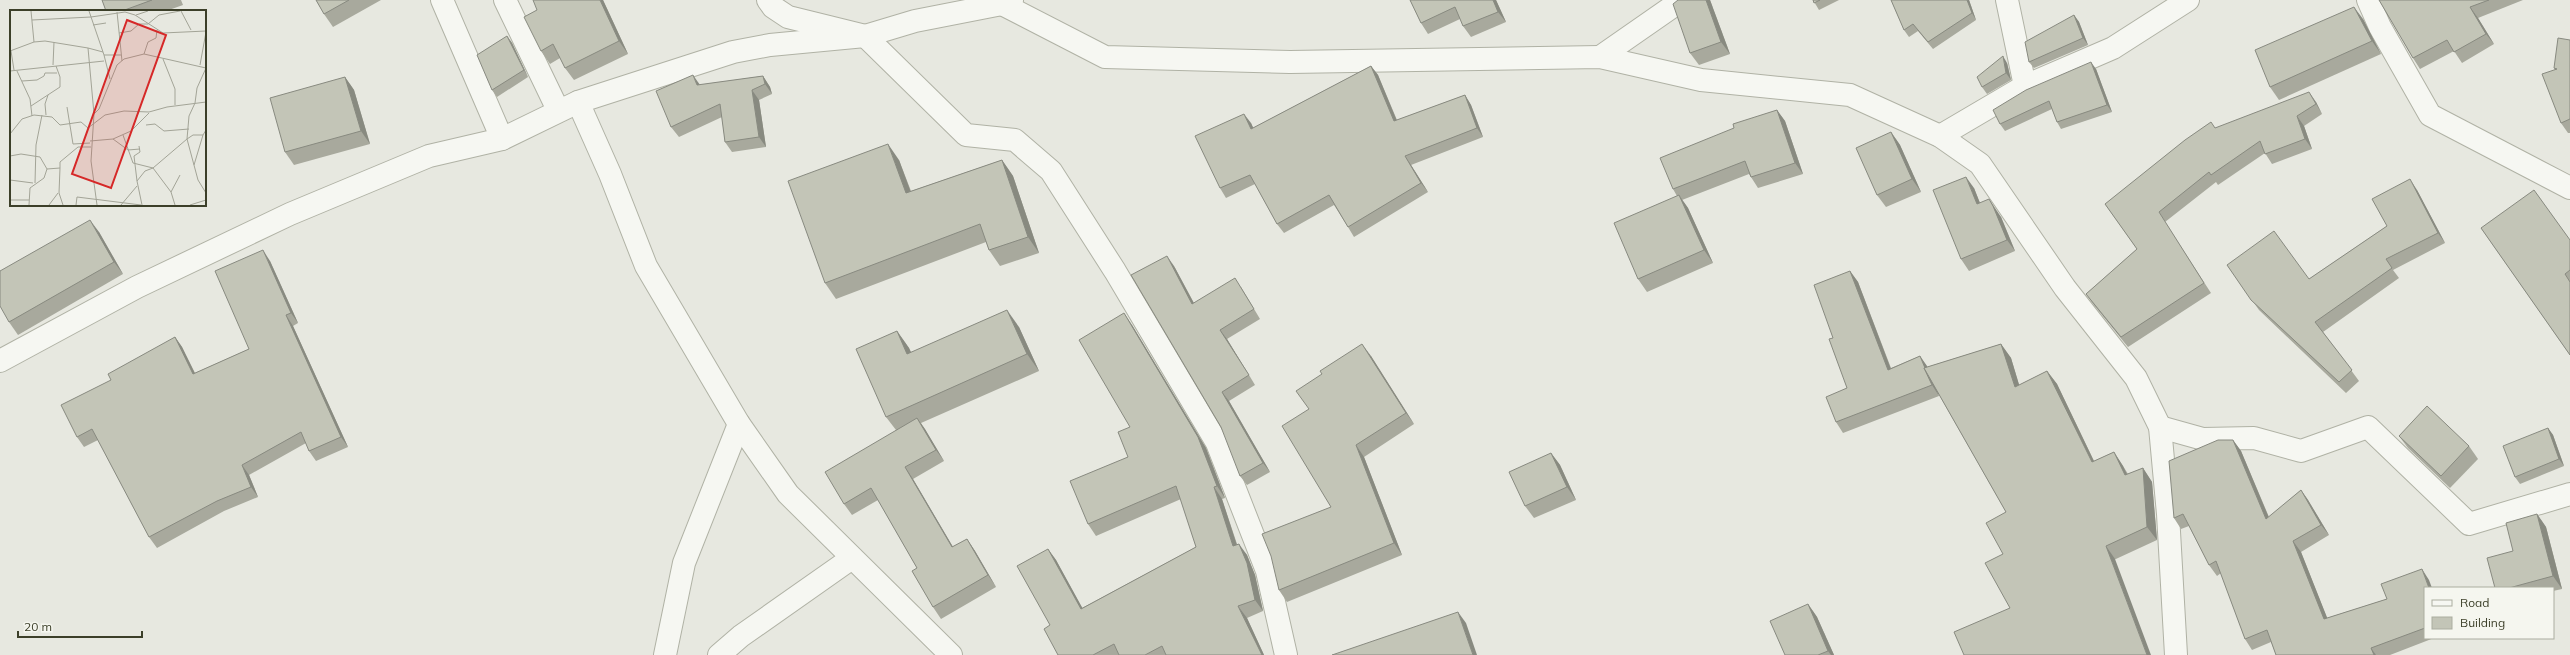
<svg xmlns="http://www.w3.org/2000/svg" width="2570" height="655" viewBox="0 0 2570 655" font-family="Mulish,sans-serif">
	<rect width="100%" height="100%" fill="#e7e8e0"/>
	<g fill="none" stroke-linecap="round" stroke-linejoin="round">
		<g stroke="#b0b2a5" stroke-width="24">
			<g id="minor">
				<path d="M442,0L502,139"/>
				<path d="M505,0L558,110"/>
				<path d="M768,0L773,7L788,17L865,36L966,135L1015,140L1051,171L1115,271L1217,443L1267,571L1286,655"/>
				<path d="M2007,0L2025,86"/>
				<path d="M2368,0L2380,27L2430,115L2570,188"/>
				<path d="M1002,4L1105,57L1290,62L1600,57L1701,80L1850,95L1940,136L1980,164L2065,288L2136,378L2160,427L2168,514L2176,655"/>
				<path d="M1600,57L1682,0"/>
				<path d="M578,102L610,174L646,266L739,424L788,494L951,655"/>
				<path d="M1940,136L2025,86L2113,48L2188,0"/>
				<path d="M0,361L137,287L290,214L429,156L502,139L578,102L733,52L770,45L865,36L915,21L1002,4L1012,0"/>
				<path d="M2160,427L2203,439L2254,438L2301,451L2368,427L2469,524L2570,494"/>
				<path d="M665,655L684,563L739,424"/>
				<path d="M719,655L741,636L852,558"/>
			</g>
		</g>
		<use href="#minor" stroke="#f6f7f2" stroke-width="22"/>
	</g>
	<g fill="#a8a99d">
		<path d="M102,0H181L183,5L166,11H106Z"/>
		<path d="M316,0H381L333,27L324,14Z"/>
		<path d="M603,0L628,54L574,80L565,68L560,58L550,64L541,51Z"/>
		<path d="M1410,0H1496L1506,22L1471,37L1463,26L1460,19L1428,34L1421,23Z"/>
		<path d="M1678,0H1710L1730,54L1699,65L1690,53Z"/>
		<path d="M1813,0H1839L1819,10Z"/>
		<path d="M1891,0H1969L1976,20L1933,49L1918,31L1909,37L1904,30Z"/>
		<path d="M2379,0H2523L2478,18L2494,44L2462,63L2454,51L2420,69L2413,58Z"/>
		<path d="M2074,15L2079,22L2088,45L2034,68L2029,62Z"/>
		<path d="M2363,19L2381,54L2279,100L2270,87Z"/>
		<path d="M507,36L512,43L528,77L497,97L492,90Z"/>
		<path d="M2570,40V133H2568L2561,123L2555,70L2554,68Z"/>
		<path d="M2007,63L2011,80L1987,94L1982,87Z"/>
		<path d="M1371,66L1378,75L1397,120L1465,95L1471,105L1483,137L1411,165L1428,192L1354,237L1348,227L1334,205L1284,233L1277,224L1255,184L1226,198L1220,188L1251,123L1253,128Z"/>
		<path d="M2096,69L2112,112L2061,129L2057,122L2052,109L2005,131L2000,124Z"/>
		<path d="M763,76L770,87L772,94L759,100L766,147L732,152L725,142L722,117L679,137L671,127L699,85Z"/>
		<path d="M345,77L354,90L370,144L294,165L285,152Z"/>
		<path d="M2316,102L2322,114L2304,126L2312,149L2272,164L2265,153L2218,185L2216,182L2165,222L2211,293L2128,347L2093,304L2086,294L2137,249L2105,204L2215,128Z"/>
		<path d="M1777,110L1785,121L1803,174L1758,188L1751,177L1749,174L1682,200L1688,208L1713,263L1647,292L1638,279L1677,196L1673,189L1734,128Z"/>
		<path d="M1891,132L1900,145L1921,192L1886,207L1877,195Z"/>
		<path d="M899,160L911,191L1002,160L1013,176L1039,253L1000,266L989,250L986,242L836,299L825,283Z"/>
		<path d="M1974,188L1980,203L2001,217L2015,251L1969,271L1961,259Z"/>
		<path d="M2417,190L2445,243L2393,270L2399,278L2323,332L2359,381L2346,393L2259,310L2227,265L2309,279L2387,226Z"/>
		<path d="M2481,228L2570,240V355Z"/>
		<path d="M99,232L123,274L18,335L9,322Z"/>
		<path d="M270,261L298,323L293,326L348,447L316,461L309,451L306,443L249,475L258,497L224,511L157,548L149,537L98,440L84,447L77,437L111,380L175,337L182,347L195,373L249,349Z"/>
		<path d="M1174,266L1194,303L1241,287L1260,319L1227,339L1255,385L1229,401L1270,472L1247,485L1240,476Z"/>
		<path d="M1850,271L1858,282L1891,368L1920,356L1927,367L2001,344L2011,358L2019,385L2047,371L2057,384L2094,461L2114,452L2123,466L2128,474L2143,468L2152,482L2157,540L2010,608L2003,554L2006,512L1938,393L1939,396L1843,433L1836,422L1847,388L1833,338Z"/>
		<path d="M1132,325L1206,448L1225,498L1222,499L1237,544L1247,555L1255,575L1263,611L1247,618L1264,655H1058L1050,625L1048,549L1056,560L1082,608L1196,547L1181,499L1096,536L1088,524L1128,457L1130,427Z"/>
		<path d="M1019,327L1039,371L921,423L944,461L913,479L953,547L967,539L975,551L996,587L941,619L933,607L917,568L878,500L852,515L844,504L896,430L886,417L897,331L909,348L911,352Z"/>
		<path d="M1371,356L1414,424L1364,457L1402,555L1287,602L1279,590L1331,507L1309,409Z"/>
		<path d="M2548,428L2553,435L2564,466L2520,484L2515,477Z"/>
		<path d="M2399,436L2469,446L2478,459L2450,488L2408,448Z"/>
		<path d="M2233,440L2241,451L2269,517L2301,490L2308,500L2329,535L2301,552L2327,618L2387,599L2429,580L2425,588V638H2434L2390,655H2276L2271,642L2252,650L2245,639L2221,573L2217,576L2209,565L2189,526L2181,529L2174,518Z"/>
		<path d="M1551,453L1560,465L1576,500L1534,518L1525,506Z"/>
		<path d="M2537,514L2546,527L2562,589L2553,591V588H2495L2513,551Z"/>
		<path d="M1808,604L1817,617L1834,655H1785Z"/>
	</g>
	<g fill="#888a80">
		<path d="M600,0H603L628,54L619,41Z"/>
		<path d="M1493,0H1496L1506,22L1498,12Z"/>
		<path d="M1706,0H1710L1730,54L1721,42Z"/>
		<path d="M1967,0H1969L1976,20L1972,13Z"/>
		<path d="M2354,7L2363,19L2381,54L2372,41Z"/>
		<path d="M2470,7L2478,18L2494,44L2486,34Z"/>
		<path d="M2074,15L2079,22L2088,45L2083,38Z"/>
		<path d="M507,36L512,43L528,77L524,70Z"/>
		<path d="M2003,56L2007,63L2011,80L2006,73Z"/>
		<path d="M2091,62L2096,69L2112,112L2107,105Z"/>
		<path d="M1371,66L1378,75L1401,131L1394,121Z"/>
		<path d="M693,75L700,85H697Z"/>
		<path d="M763,76L770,87L772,94L765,84Z"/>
		<path d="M345,77L354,90L370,144L361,131Z"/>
		<path d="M752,90L759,100L766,147L759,137Z"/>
		<path d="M2309,92L2316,102L2322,114L2316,104Z"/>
		<path d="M1465,95L1471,105L1483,137L1477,128Z"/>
		<path d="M1777,110L1785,121L1803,174L1795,163Z"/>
		<path d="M1244,114L1251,123L1258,138L1251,129Z"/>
		<path d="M2297,116L2304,126L2312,149L2305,139Z"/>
		<path d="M1891,132L1900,145L1921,192L1912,179Z"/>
		<path d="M888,144L899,160L917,209L906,193Z"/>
		<path d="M1405,156L1411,165L1428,192L1421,183Z"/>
		<path d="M1002,160L1013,176L1039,253L1028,237Z"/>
		<path d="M1966,177L1974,188L1985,216L1977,204Z"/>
		<path d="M2410,179L2417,190L2445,243L2438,233Z"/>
		<path d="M1679,195L1688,208L1713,263L1704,250Z"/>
		<path d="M1989,199L2001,217L2015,251L2007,240Z"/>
		<path d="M90,220L99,232L123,274L114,262Z"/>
		<path d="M263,250L270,261L298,323L291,313Z"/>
		<path d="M1167,256L1174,266L1199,313L1192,304Z"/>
		<path d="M1850,271L1858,282L1895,380L1888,370Z"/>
		<path d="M1007,310L1019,327L1039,371L1027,354Z"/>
		<path d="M1124,313L1132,325L1206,448L1225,498L1217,486Z"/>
		<path d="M286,315L293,326L348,447L341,437Z"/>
		<path d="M1220,330L1227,339L1255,385L1249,375Z"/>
		<path d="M897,331L909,348L919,371L907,354Z"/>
		<path d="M175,337L182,347L200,384L193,374Z"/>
		<path d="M1362,344L1371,356L1414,424L1406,413Z"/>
		<path d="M2001,344L2011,358L2024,401L2015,387Z"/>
		<path d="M1920,356L1927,366L1939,396L1932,385Z"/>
		<path d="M2047,371L2057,384L2101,476L2092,462Z"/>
		<path d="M1222,392L1229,401L1270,472L1263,463Z"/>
		<path d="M917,418L925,429L944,461L936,450Z"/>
		<path d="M2548,428L2553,435L2564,466L2559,459Z"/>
		<path d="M2233,440L2241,451L2274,530L2266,519Z"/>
		<path d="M1356,445L1364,457L1402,555L1394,543Z"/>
		<path d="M2114,452L2123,466L2134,489L2125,475Z"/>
		<path d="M1551,453L1560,465L1576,500L1567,487Z"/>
		<path d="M242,465L249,475L258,497L251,487Z"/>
		<path d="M905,467L913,479L960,559L952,547Z"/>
		<path d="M2143,468L2152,482L2157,540L2147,527Z"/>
		<path d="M1214,487L1222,499L1241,558L1233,546Z"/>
		<path d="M2301,490L2308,500L2329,535L2321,525Z"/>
		<path d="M2537,514L2546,527L2562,589L2553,576Z"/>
		<path d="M967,539L975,551L996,587L988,575Z"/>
		<path d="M2293,541L2301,552L2332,630L2324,619Z"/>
		<path d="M1239,544L1247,555L1255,575L1263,611L1255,600Z"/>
		<path d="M2106,546L2115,559L2151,655H2147Z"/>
		<path d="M1048,549L1056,560L1089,620L1081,609Z"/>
		<path d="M2422,569L2429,580L2432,588H2429Z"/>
		<path d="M1808,604L1817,617L1834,655H1831L1828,651Z"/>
		<path d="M1238,606L1247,618L1264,655H1262Z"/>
		<path d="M1458,612L1466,623L1477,655H1473Z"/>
		<path d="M2371,648L2376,655H2374Z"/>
	</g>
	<g fill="#c3c5b7" stroke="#888a80">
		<path d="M102,0H152L122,11H106Z"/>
		<path d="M316,0H349L324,14Z"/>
		<path d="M533,0H600L619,41L565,68L553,44L541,51L524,17L537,10Z"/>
		<path d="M1410,0H1493L1498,12L1463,26L1455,7L1421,23Z"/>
		<path d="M1678,0H1706L1721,42L1690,53L1673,4Z"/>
		<path d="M1813,0H1820L1814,3Z"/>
		<path d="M1891,0H1967L1972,13L1928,42L1913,24L1904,30Z"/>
		<path d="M2379,0H2489L2470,7L2486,34L2454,52L2447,40L2413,58Z"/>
		<path d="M2354,7L2372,41L2270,87L2255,50Z"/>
		<path d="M2074,15L2083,38L2029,62L2025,42Z"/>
		<path d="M507,36L524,70L492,90L477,55Z"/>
		<path d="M2558,38L2570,40V119L2561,123L2542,74L2557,69L2554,68Z"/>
		<path d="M2003,56L2006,73L1982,87L1977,77Z"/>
		<path d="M2091,62L2107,105L2057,122L2049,101L2000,124L1993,110L2026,90Z"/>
		<path d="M1371,66L1394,121L1465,95L1477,128L1405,156L1421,183L1348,227L1329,195L1277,224L1250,175L1220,188L1195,136L1244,114L1251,129Z"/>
		<path d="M693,75L697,85L763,76L765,84L752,90L759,137L725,142L720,104L671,127L656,91Z"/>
		<path d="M345,77L361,131L285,152L270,98Z"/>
		<path d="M2309,92L2316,104L2297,116L2305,139L2265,154L2260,141L2211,175L2209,172L2159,212L2204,283L2121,337L2086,294L2137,249L2105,204L2185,140L2211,122L2215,128Z"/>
		<path d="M1777,110L1795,163L1751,177L1745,161L1673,189L1660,158L1734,128L1733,124Z"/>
		<path d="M1891,132L1912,179L1877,195L1856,148Z"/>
		<path d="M888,144L906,193L1002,160L1028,237L989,250L980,224L825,283L788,181Z"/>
		<path d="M1966,177L1977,204L1989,199L1993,206L2007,240L1961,259L1933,190Z"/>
		<path d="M2410,179L2438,233L2386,259L2392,268L2315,322L2352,370L2339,382L2251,300L2227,265L2274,231L2309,279L2387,226L2372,199Z"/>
		<path d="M2534,190L2570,240V270L2565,274L2570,282V355L2481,228Z"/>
		<path d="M1679,195L1704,250L1638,279L1614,223Z"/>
		<path d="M90,220L114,262L9,322L0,306V271Z"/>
		<path d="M263,250L291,313L286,315L341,437L309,451L301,432L242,465L251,487L217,501L149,537L92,429L77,437L61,405L111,380L108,374L175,337L193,374L249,349L215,271Z"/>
		<path d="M1167,256L1192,304L1235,278L1254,309L1220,330L1249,375L1222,392L1263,463L1240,476L1221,427L1131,275Z"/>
		<path d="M1850,271L1888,370L1920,356L1925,368H1924L1932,385L1836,422L1826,397L1847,388L1829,339L1833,338L1814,285Z"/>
		<path d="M1007,310L1027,354L886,417L856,349L897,331L907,354Z"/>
		<path d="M1124,313L1198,437L1217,486L1214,487L1233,546L1239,544L1247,563L1255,600L1238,606L1262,655H1166L1162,646L1145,655H1119L1114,644L1093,655H1058L1044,629L1050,625L1017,566L1048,549L1081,609L1196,547L1176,486L1088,524L1070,481L1128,457L1118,432L1130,427L1079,340Z"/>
		<path d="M1362,344L1406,413L1356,445L1394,543L1279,590L1271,556L1262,534L1331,507L1282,426L1309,409L1296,391L1322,374L1320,371Z"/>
		<path d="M2001,344L2015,387L2047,371L2092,462L2114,452L2125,475L2143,468L2147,527L2106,546L2147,655H1964L1954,632L2010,608L1985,563L2003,554L1986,523L2006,512L1924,368Z"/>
		<path d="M2427,406L2469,446L2441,476L2399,436Z"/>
		<path d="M917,418L936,450L905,467L952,547L967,539L988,575L933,607L912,571L917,568L871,488L844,504L825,472Z"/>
		<path d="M2548,428L2559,459L2515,477L2503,446Z"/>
		<path d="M2218,440H2233L2266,519L2301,490L2321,525L2293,541L2324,619L2387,599L2381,584L2422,569L2429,588H2425V628L2371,648L2374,655H2276L2267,630L2245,639L2216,561L2209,565L2183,514L2174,518L2169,461Z"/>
		<path d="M1551,453L1567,487L1525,506L1509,472Z"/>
		<path d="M2537,514L2553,576L2509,588H2495L2487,558L2513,551L2506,523Z"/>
		<path d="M1808,604L1828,651L1818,655H1785L1770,621Z"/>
		<path d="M1458,612L1473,655H1332Z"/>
	</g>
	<g transform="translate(10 10)">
		<rect width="196" height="196" fill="#e7e8e0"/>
		<path fill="none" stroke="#a3a497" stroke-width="1" d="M21,1L24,32M79,1L93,42M171,1L181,20M107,2L112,51M126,5L138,1M22,10L81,7L115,2L125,5L153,23L196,21M83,15L96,13M109,23L121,21L129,14H138L149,5L170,1M78,38L84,104L81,151L87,195M0,41L24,32L35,31L78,38L93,42L94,45H111M1,41L4,60M134,44L138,32L146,28L147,20M94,45L100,69M153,49L165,79V95M43,55L44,32M190,55L196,22M0,61L94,51M7,61L20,89L22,106M12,71L27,70L34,66L35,63H47M21,96L50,77V67L46,56M57,97L63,134L80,133M84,104L89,99L107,55L114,49L134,44L196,58M36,105L35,94L38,85M136,115L145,114L154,121L179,119M196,120L193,125H183L177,129L188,170L196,183M0,124L12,109L24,105L42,107L50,115L71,112L78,118L95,105L114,101L139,102L157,97L196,92M113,125L123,153L143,158L161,182L165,195M103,129L118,140L130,139M80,131L103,129L121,121L139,103M0,146L11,144L30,147L37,159M184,155L193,125M50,158L49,183L53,195M0,170L23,173M127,171L124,146L130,142L129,136M25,173L26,135L32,105M161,182L170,165M0,190H19M19,195L20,178L34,168L37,159L50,158V152L68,137H81M39,195L48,183M66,195L67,187L131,195M111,195L127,176M132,195L127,171L135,161L143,158L177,129L179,106L185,93L187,78L196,58M180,195L196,190"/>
		<path fill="#d62828" fill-opacity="0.15" stroke="#d62828" stroke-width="2" d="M117,10L156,25L101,178L62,164Z"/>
		<rect width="196" height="196" fill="none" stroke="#3c3f29" stroke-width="2"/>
	</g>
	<rect x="2424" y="587" width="130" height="52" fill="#f5f6ef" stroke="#abada0"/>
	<rect x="2432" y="600" width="20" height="6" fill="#f6f7f2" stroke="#abada0"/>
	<text x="2460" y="607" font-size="12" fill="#3c3f29">Road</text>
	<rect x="2432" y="617" width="20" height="12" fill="#c3c5b7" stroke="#abada0"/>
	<text x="2460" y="627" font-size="12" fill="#3c3f29">Building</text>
	<path d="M18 631v6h124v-6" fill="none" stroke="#3c3f29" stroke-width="2"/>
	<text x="24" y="631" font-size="12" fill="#3c3f29" stroke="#f5f6ef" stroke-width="3" paint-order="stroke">20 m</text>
</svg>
